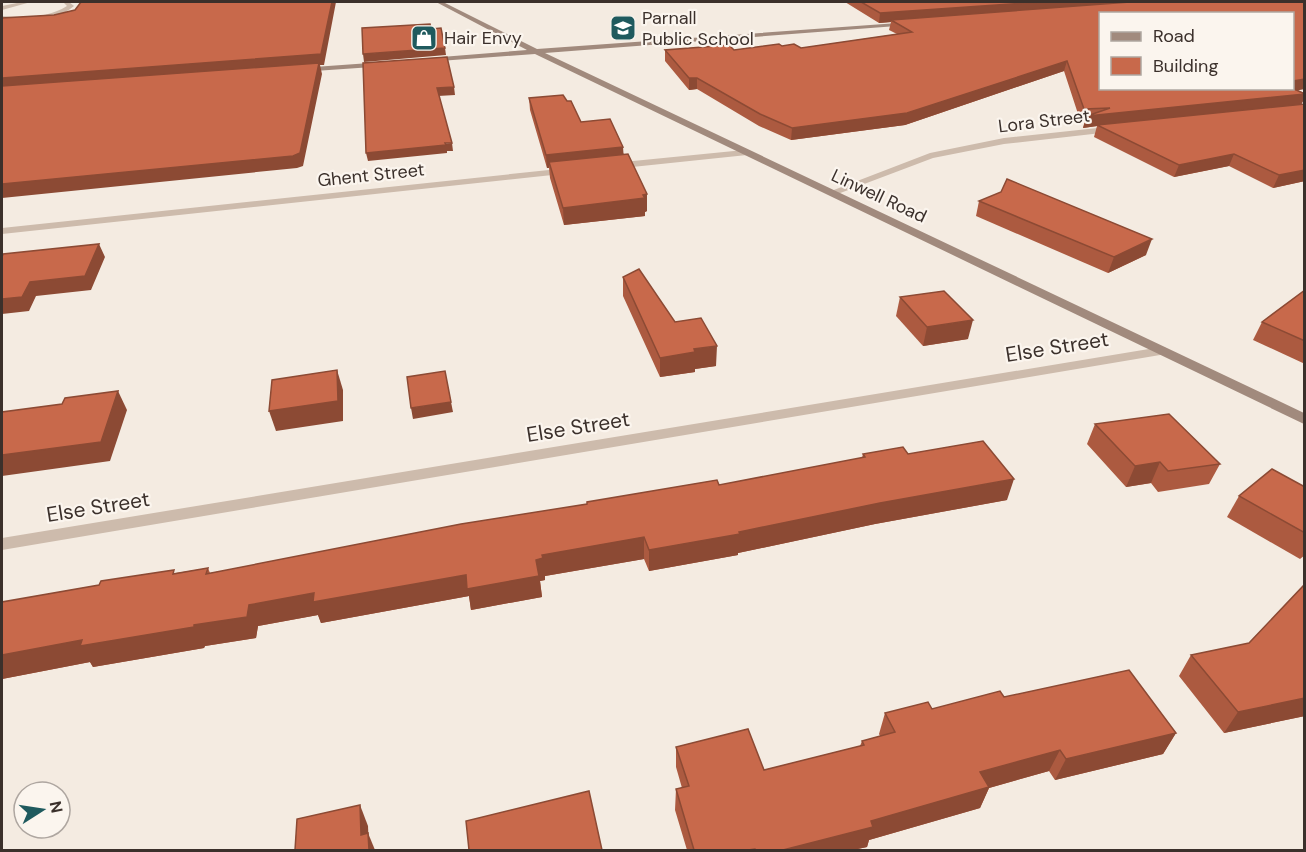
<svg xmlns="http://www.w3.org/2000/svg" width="1306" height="852" viewBox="0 0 1306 852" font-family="'DM Sans',sans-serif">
	<rect width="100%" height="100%" fill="#f4ebe1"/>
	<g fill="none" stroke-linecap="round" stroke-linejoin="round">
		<g fill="#cdbbac" fill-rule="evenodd">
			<path d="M22,2H31L2,10V6Z"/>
			<path d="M63,2H69L74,6C55,23 25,23 2,20V16C24,18 48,18 67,6Z"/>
			<path d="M1116,126L1121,129L1119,131L1004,144L933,158L835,195L826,193L930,153L1004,138Z"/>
			<path d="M744,150L747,151V155L613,169L608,166L613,163Z"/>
			<path d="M568,168L571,169V173L2,234V228Z"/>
			<path d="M1161,347L1166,348L1168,351L1166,354L2,550V538Z"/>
		</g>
		<g fill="#a18a7d" fill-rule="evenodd">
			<path d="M436,2H443L537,49L912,22L910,25L545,53L1304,413V424L535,54L426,62V58H429L527,50Z"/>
			<path d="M384,62L388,64L387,66L300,72L296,70L300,68Z"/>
		</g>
	</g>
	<g fill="#ac5a40">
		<path d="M845,2H1305L1297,90L1305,93V97L1301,105L1305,181L1273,188L1229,166L1174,177L1094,137L1097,126L1083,128L1085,120H1080L1064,71L905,125L791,140L759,126L697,89L689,90L665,61V50H734L782,46L801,48L897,34L889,30L891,22L879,23Z"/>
		<path d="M529,98L567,101L581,122L624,154L647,194V211L645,212V216L564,225L550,178L549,168H547L530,110Z"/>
		<path d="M979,201L1146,255L1108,273L976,216Z"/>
		<path d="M623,277L675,322L716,366L695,369V372L660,377L623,296Z"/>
		<path d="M1305,290V364L1253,340L1262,322Z"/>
		<path d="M900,297L968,339L923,346L896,316Z"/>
		<path d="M1095,424L1220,464L1209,484L1158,492L1151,483L1126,487L1087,444Z"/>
		<path d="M863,454H908L1007,500L875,524L738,553V555L649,571L644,559L545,576V580L540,581L542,597L471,610L469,596L321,623L318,615L258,626L256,638L205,646L204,648L93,667L90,662L2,679V602L99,585L208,568L210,573L719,485L862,458Z"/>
		<path d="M1305,487V555L1300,559L1227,517L1239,496Z"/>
		<path d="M1305,584V716L1224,733L1179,676L1191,655L1249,643Z"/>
		<path d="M1004,697L1176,733L1163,754L1055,780L1049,771L989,788L980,808L869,840L867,847L853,850H687L675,810L676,789L682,788L676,767V747L764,770L860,746L862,741L880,736L879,734L885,713L932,709Z"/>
	</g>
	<g fill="#8c4a34">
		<path d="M332,2H336L324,65H320L322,74L303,166L297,168L2,198V78Z"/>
		<path d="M1040,2H1135L891,20V22L879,23L880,13Z"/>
		<path d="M445,48L446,55L364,62L363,54Z"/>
		<path d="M1067,61L1064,71L905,125L791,140L792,128Z"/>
		<path d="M689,78H697V89L689,90Z"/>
		<path d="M1305,79V89L1273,95L1293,88V81Z"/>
		<path d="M454,87L455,95L438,96L437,88Z"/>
		<path d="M1305,94V97L1301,105L1097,125V126L1083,128L1087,116Z"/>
		<path d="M452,143L453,151H447V153L368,161L366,153Z"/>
		<path d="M623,147L624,160L549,162V168H547L546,155Z"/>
		<path d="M1234,154L1229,166L1174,177L1179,165Z"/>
		<path d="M1305,170V181L1273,188L1279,175Z"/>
		<path d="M647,194V211L645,212V216L564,225L563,208Z"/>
		<path d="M1152,239L1146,255L1108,273L1114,257Z"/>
		<path d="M99,244L105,257L91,290L36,296L29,311L2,314V299L30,282Z"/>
		<path d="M973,320L968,339L923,346L927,327Z"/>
		<path d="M717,346L716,366L695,369V372L660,377V358L694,349Z"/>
		<path d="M337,370L343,390V421L276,431L269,411Z"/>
		<path d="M118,391L127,410L110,461L2,476V455Z"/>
		<path d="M451,402L453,412L413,419L411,408Z"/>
		<path d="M1160,462L1151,483L1126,487L1135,466Z"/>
		<path d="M1014,479L1007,500L875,524L738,553V555L649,571V550L880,503Z"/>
		<path d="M644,537V559L545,576V580L540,581L542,597L471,610L469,596L321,623L318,615L258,626L256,638L205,646L204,648L93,667L90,662L2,679V655L82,640L249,605L314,593L536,560L542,555Z"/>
		<path d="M1305,698V716L1224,733L1238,712Z"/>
		<path d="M1176,733L1163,754L1055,780L1066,759Z"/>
		<path d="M1060,750L1049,771L989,788L980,808L869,840L867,847L853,850H783L980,772Z"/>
		<path d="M360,805L368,826L369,850L361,835Z"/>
		<path d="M368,833L375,850H369Z"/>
	</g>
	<g fill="#c8694b" stroke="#8c4a34" stroke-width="1.5">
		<path d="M81,2H332L321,54L2,78V18L54,15L75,10Z"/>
		<path d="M861,2H1040L880,13Z"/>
		<path d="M1130,2H1305V79L1293,81V14H1101V88H1292L1305,94L1087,116L1110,108L1084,109L1067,61L907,113L792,128L760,114L697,78H689L665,50L729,45L734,50L779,44L782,46L794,44L801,48L912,32L891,20Z"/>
		<path d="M430,24L431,29L441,28L445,48L363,54L362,28Z"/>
		<path d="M447,57L454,87L437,88L452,143H445L446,145L366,153L363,63Z"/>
		<path d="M319,63L300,153L293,156L2,184V86Z"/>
		<path d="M563,95L567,101H571L581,122L610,119L623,147L546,155L529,98Z"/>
		<path d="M1305,104V170L1279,175L1234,154L1179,165L1097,125Z"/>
		<path d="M628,154L647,194L643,195L645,198L563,208L549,162Z"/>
		<path d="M1007,179L1152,239L1114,257L979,201L1001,192Z"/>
		<path d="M99,244L85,276L30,282L22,297L2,299V257L3,254Z"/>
		<path d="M639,269L675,322L701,318L717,346L694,349L695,352L660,358L623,277Z"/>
		<path d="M1305,290V341L1262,322Z"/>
		<path d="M944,291L973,320L927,327L900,297Z"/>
		<path d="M337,370L338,401L269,411L272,380Z"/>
		<path d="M445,371L451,402L411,408L407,377Z"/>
		<path d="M118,391L101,442L2,455V412L62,404L65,398Z"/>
		<path d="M1169,414L1220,464L1168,471L1160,462L1135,466L1095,424Z"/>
		<path d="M983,441L1014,479L880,503L739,532L740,534L649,550L644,537L542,555L543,558L536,560L539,576L467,589L466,575L313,602L314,593L249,605L247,617L194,625V627L80,646L82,640L2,655V602L99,585L101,581L174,570L173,574L208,568L206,574L461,524L587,504V502L717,480L719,485L865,457L863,454L903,447L908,454Z"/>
		<path d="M1272,469L1305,487V533L1239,496Z"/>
		<path d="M1305,584V698L1238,712L1191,655L1249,643Z"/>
		<path d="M1129,670L1176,733L1066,759L1060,750L980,772L989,787L871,821L873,827L783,850H756L755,849L748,850H694L676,789L689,786L676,747L748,729L764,770L864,745L862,741L895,732L885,713L928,702L932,709L1000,691L1004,697Z"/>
		<path d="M589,791L602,850H469L466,821Z"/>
		<path d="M360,805L361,835L368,833L369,850H295L297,819Z"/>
	</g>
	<defs>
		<g id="school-square" transform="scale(1.35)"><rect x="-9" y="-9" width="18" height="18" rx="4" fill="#1f5a5e" stroke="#fbf5ee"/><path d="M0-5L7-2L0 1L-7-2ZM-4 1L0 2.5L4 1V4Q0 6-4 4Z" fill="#fff"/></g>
		<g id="shop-square" transform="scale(1.35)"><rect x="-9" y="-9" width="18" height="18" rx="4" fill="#1f5a5e" stroke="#fbf5ee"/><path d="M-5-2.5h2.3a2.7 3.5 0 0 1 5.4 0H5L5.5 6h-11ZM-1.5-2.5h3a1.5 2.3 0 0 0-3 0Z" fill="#fff"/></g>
	</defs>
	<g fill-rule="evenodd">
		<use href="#school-square" x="623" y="28"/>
		<use href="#shop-square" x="424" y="38"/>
	</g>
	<g text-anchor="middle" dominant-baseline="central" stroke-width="4.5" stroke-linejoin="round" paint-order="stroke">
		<g font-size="18" fill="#3b302b" stroke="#fbf5ee" text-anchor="start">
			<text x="642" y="18">Parnall<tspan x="642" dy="21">Public School</tspan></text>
			<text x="444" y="38">Hair Envy</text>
		</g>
		<g font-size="18" fill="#3b302b" stroke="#fbf5ee">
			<text transform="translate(1044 121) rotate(-7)">Lora Street</text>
			<text transform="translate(371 175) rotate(-6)">Ghent Street</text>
			<text transform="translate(879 196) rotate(25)">Linwell Road</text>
		</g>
		<g font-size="21" fill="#3b302b" stroke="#fbf5ee">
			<text transform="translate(1057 347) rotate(-9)">Else Street</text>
			<text transform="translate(578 427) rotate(-9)">Else Street</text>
			<text transform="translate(98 507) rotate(-9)">Else Street</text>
		</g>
	</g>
	<rect width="1306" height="852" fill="none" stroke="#3b302b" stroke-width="6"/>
	<rect x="1099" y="12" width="195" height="78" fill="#fbf5ee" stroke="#aea6a0" stroke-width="1.5"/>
	<rect x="1111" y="32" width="30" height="9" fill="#a18a7d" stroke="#aea6a0" stroke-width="1.5"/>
	<text x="1153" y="42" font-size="18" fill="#3b302b">Road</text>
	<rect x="1111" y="57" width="30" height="18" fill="#c8694b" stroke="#aea6a0" stroke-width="1.5"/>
	<text x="1153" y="72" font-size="18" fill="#3b302b">Building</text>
	<g transform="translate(42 810) rotate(78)"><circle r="28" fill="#fbf5ee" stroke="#aea6a0" stroke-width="1.5"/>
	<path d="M0-4.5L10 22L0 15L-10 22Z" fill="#1f5a5e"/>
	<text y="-9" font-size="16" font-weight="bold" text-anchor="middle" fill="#3b302b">N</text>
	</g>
</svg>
